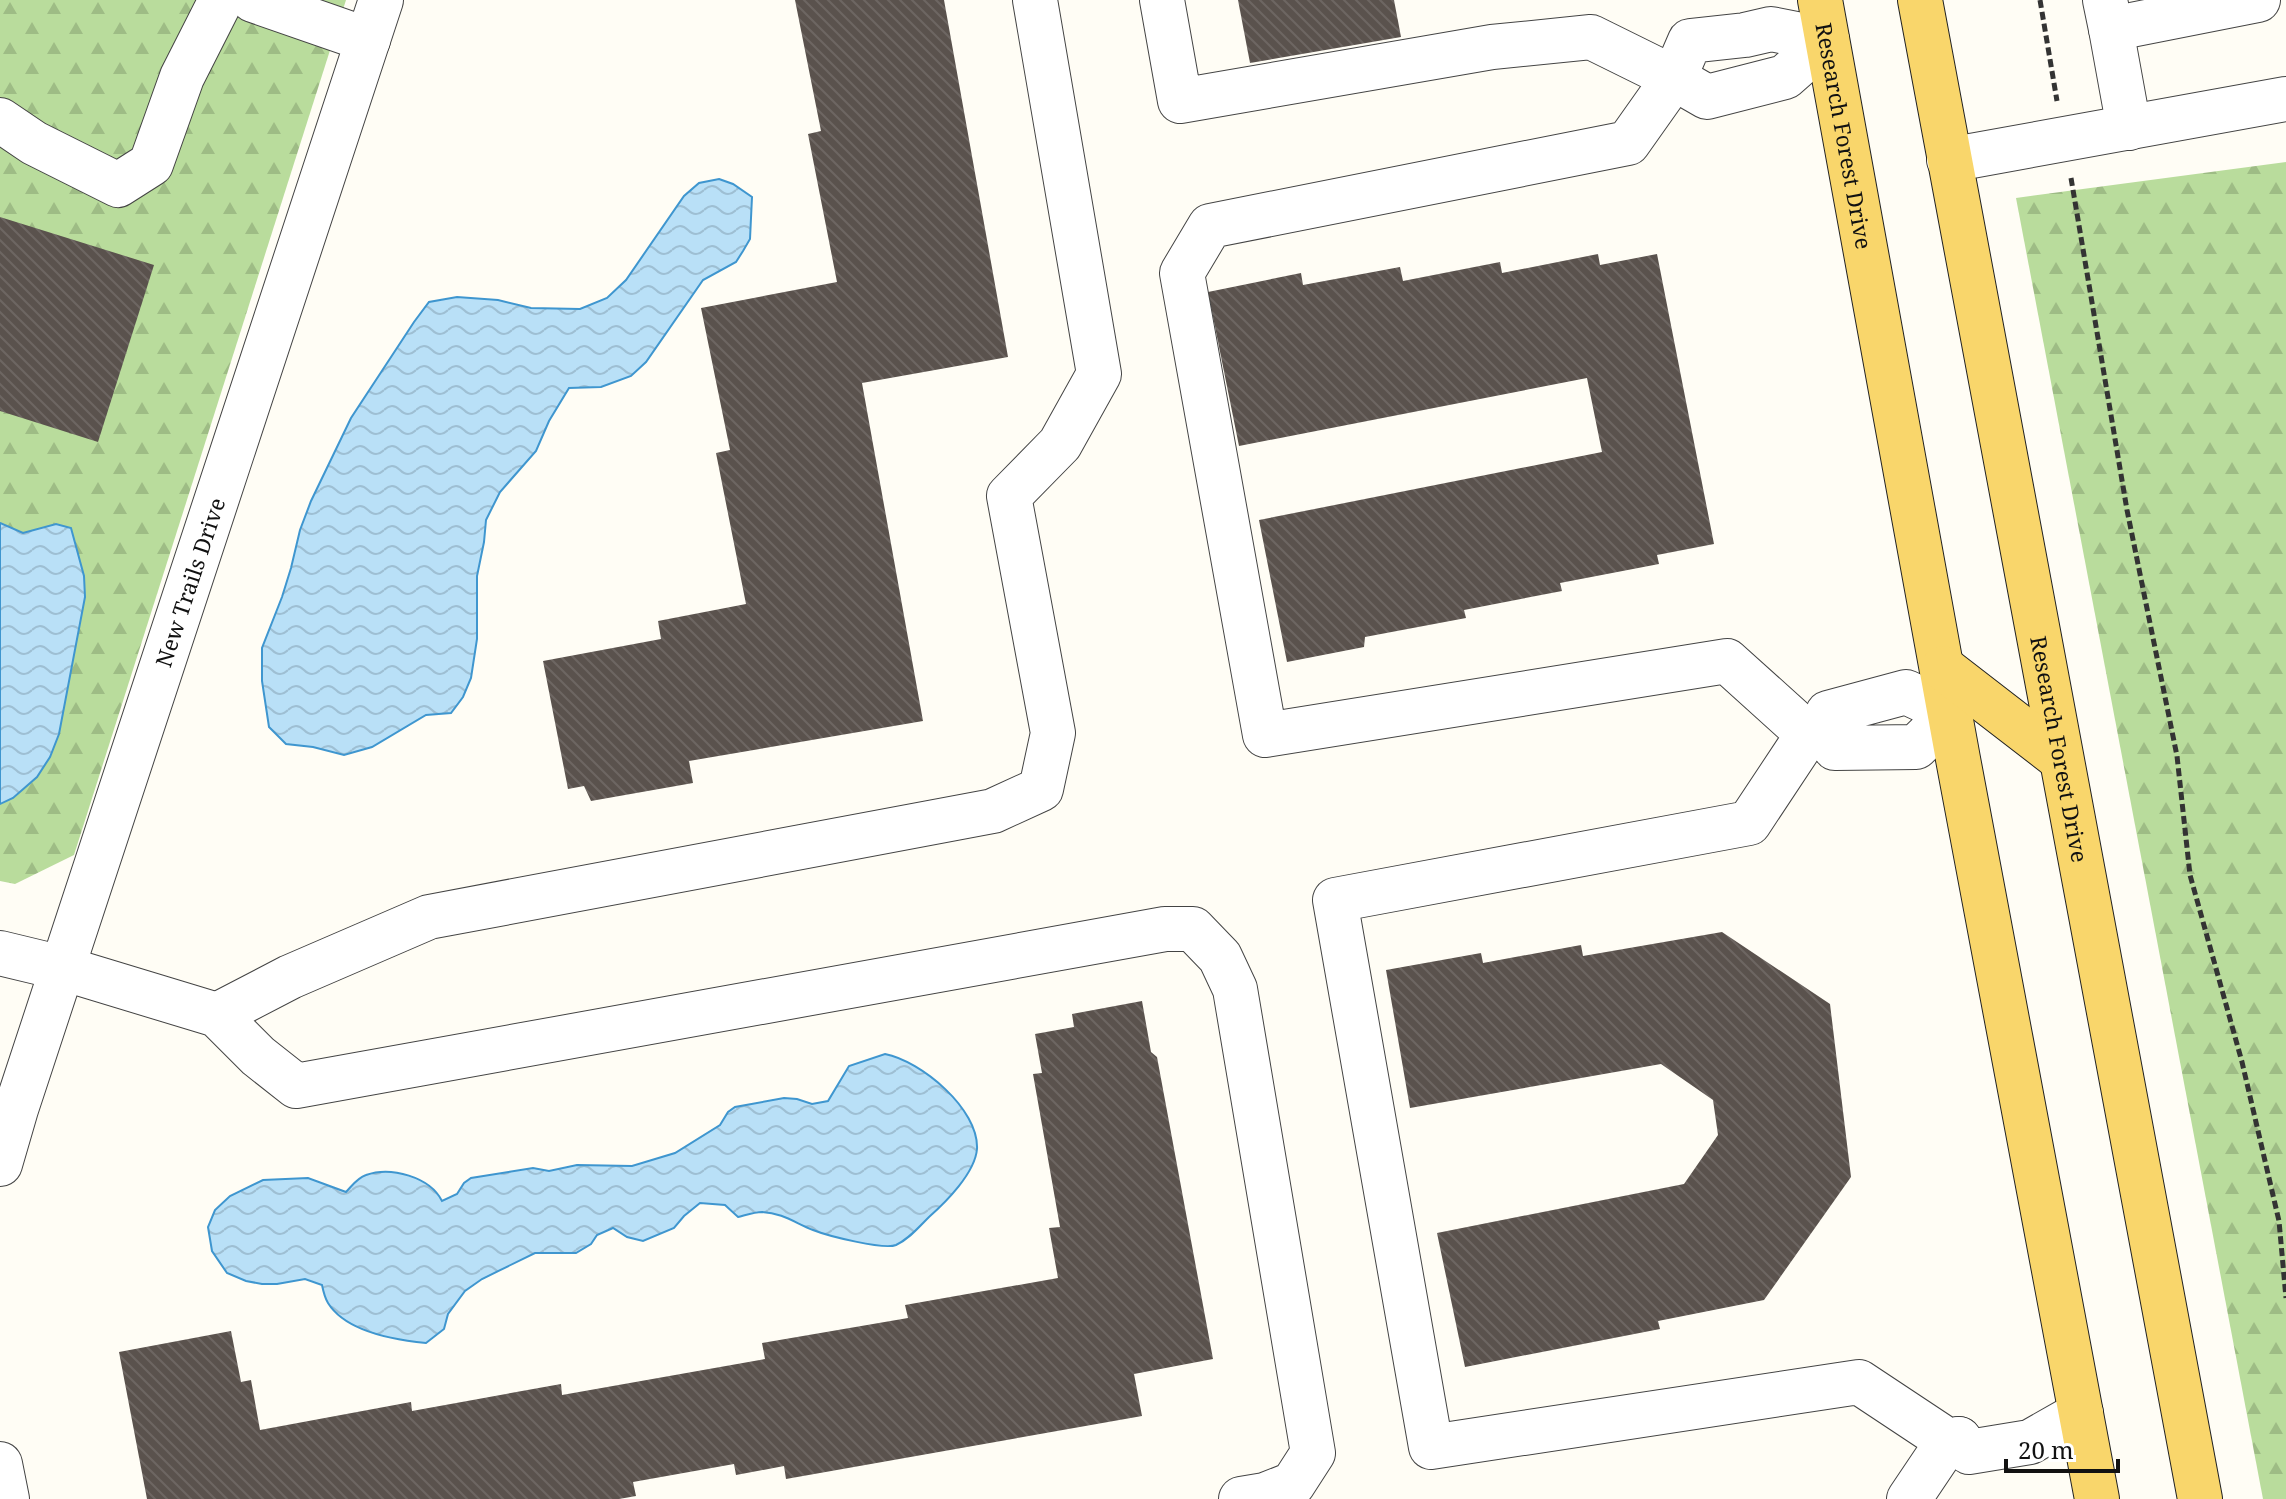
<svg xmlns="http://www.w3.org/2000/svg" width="2286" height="1499" viewBox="0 0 2286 1499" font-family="'Noto Serif',serif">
	<defs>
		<pattern id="forest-firs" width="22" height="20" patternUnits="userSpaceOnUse" patternTransform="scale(2)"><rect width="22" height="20" fill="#b9dc9c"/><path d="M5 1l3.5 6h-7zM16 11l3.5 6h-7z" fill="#9ebc85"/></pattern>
		<pattern id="water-waves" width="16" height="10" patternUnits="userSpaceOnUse" patternTransform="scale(2)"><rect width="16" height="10" fill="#b9e0f7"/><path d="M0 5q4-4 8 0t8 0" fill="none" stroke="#9ebfd3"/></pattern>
		<pattern id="building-back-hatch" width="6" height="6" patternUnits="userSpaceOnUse" patternTransform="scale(2)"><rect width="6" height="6" fill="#5a524d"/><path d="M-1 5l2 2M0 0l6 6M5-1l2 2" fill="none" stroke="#6d6662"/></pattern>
	</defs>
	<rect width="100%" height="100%" fill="#fffdf5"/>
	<g fill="url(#forest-firs)">
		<path d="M0,0H346L74,855L15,884L0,881Z"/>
		<path d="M2286,162V1499H2263L2016,198Z"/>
	</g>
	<g fill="url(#water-waves)" stroke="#3f96cf" stroke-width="2">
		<path d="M719,179L733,184L752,197L750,239L743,251L736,262L703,280L646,362L631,376L601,387L569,388L549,421L536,451L500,492L486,520L484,542L477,576V639L471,678L463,697L451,713L426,715L372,747L344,755L313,747L286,744L269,727L262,681V648L282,597L291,568L300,530L311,501L351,418L414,322L429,302L457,297L498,300L531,308L580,309L607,298L626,280L684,196L699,183Z"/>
		<path d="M0,523L23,533L56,524L71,528L84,576L85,597L59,734L50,757L37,777L13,798L0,804Z"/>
		<path d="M885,1054C921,1061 979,1109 977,1149C975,1173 946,1202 929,1217C919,1227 909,1239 896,1245C884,1250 828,1236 813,1230C795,1223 783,1213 762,1212C755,1212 746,1215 738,1217L725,1205L700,1203L684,1216L674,1228L643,1241L627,1237L613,1228L597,1235L591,1244L576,1253H535L482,1279L465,1291L448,1314L444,1329L426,1343C395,1340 346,1332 328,1303C325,1298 323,1290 322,1285L305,1279L277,1284H262L246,1281L227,1273L212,1251L208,1227L215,1210L230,1196L263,1180L308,1178L346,1192C352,1186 357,1178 366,1175C391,1166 430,1177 442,1201L457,1194L464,1183L471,1178L533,1168L549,1171L577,1165L632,1166L675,1153L720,1125L728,1112L735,1107L784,1098L797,1099L812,1104L828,1101L849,1066Z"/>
	</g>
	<g fill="url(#building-back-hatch)">
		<path d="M795,0H944L1008,357L862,383L923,721L689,761L693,783L591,801L584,786L568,789L543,661L661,639L658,621L746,604L716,453L730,450L701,308L837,282L808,134L821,131Z"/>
		<path d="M1238,0H1394L1401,37L1250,63Z"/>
		<path d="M0,217L154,265L98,442L0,411Z"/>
		<path d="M1598,254L1600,265L1657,254L1714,544L1657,555L1659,564L1560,583L1562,591L1464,610L1466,618L1365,637L1364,647L1287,662L1259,520L1602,452L1587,378L1239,446L1208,292L1301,273L1303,285L1400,267L1403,281L1500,262L1502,273Z"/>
		<path d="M1722,932L1830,1004L1851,1177L1764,1300L1658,1321L1660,1329L1465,1367L1437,1233L1684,1184L1718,1135L1713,1100L1661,1064L1410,1108L1386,970L1481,953L1483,963L1581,945L1583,956Z"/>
		<path d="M1142,1001L1151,1052L1157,1057L1213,1359L1134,1374L1142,1416L786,1479L784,1466L736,1475L734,1464L633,1482L636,1496L619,1499H147L119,1352L231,1331L241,1382L251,1380L260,1430L411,1402L412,1411L561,1384L562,1395L765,1359L762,1343L908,1318L905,1305L1058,1278L1049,1228L1060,1227L1033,1074L1042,1073L1035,1034L1074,1027L1072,1014Z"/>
	</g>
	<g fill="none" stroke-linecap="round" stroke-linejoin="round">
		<g stroke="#444" stroke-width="46">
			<g id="minor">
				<path d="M253,0L368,40"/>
				<path d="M1162,0L1180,101L1492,47L1591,37L1674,78L1707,97L1785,77L1827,40"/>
				<path d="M2105,0L2111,29L2258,0"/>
				<path d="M2111,29L2129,128"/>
				<path d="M0,120L34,143L118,185L151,164L182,77L221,0"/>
				<path d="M1949,160L2286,99"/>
				<path d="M1906,692L1951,713L1916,747L1835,748L1823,731L1828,713Z"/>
				<path d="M1823,731L1808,734L1749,823L1335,900L1431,1447L1859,1382L1948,1441L1959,1439"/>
				<path d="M1808,734L1727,661L1265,735L1182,273L1210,226L1628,143L1674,78L1690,41L1745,35L1771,29L1827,40"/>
				<path d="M0,953L62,968L217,1015L258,1056L296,1086L1165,929H1193L1220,957L1235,989L1313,1453L1293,1484L1265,1495L1241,1499"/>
				<path d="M217,1015L290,977L429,917L993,811L1041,789L1053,733L1009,496L1060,444L1099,374L1035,0"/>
				<path id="s1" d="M0,1164L16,1109L381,0"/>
				<path d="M1959,1439L1969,1452L2030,1442L2081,1413"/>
				<path d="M0,1464L7,1499"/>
				<path d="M1909,1499L1948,1441"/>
			</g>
		</g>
		<g stroke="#222" stroke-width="46">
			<g id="major">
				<path id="s2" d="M1820,0L1958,759L2097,1499"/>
				<path id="s3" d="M1920,0L2200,1499"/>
				<path d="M1943,668L2061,759"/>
			</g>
		</g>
		<g stroke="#333" stroke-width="5" stroke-dasharray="8 4" stroke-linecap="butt">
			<path d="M2040,0L2057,101"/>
			<path d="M2071,178L2127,510L2177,756L2190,875L2242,1062L2279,1221L2286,1298"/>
		</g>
		<use href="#minor" stroke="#fff" stroke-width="44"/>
		<use href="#major" stroke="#f9d66b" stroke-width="44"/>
	</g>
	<g text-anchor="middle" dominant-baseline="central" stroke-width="8" stroke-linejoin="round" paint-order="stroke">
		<g font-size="22" fill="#111" stroke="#fff">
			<text stroke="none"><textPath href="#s2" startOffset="138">Research Forest Drive</textPath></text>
			<text stroke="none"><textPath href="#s1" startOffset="612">New Trails Drive</textPath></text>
			<text stroke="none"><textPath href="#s3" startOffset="762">Research Forest Drive</textPath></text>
		</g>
	</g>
	<path d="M2006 1459v12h112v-12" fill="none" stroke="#111111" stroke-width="4"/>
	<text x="2018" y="1459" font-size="24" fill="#111111" stroke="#ffffff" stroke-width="6" paint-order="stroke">20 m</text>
</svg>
